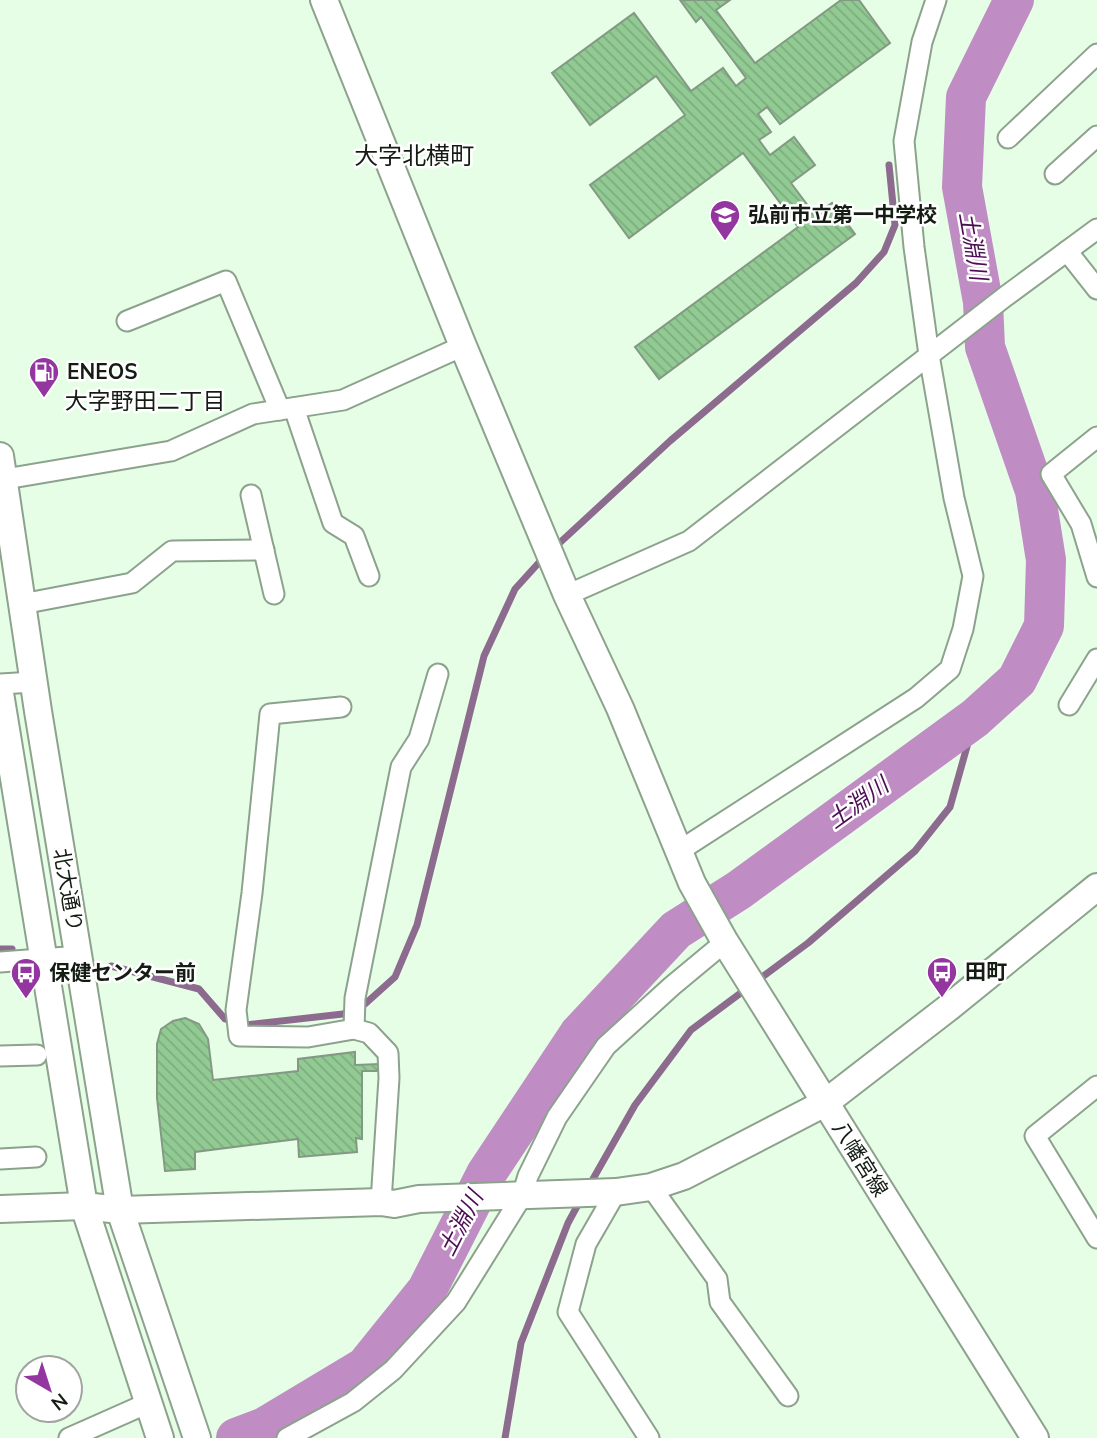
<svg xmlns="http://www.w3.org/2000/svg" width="1097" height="1438" viewBox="0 0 1097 1438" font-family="'Nunito Sans','Noto Sans JP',sans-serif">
	<defs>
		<pattern id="building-back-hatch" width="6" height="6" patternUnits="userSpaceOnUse" patternTransform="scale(1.75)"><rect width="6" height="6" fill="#92ca93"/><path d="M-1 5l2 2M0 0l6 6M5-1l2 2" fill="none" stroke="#7dad7e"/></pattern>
	</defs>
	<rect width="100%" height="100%" fill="#e6fee6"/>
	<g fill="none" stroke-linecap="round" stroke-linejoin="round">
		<g stroke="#8c6b8f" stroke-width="7">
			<path d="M553,549L670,441L856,283L884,252L895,225L889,165"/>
			<path d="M0,949H12"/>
			<path d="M111,966L199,989L225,1019L246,1025L343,1014L365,1004L395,977L417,925L484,656L515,589L544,557"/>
			<path d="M589,1186L635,1105L691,1030L808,943L915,851L950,807L975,718"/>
			<path d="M505,1438L521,1343L568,1223L581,1199"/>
		</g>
		<path stroke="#bf8dc4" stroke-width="40" d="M236,1438L265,1427L365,1367L427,1290L486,1174L579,1034L676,930L739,890L975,718L1017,680L1044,626L1046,560L1035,491L985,347L983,302L962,187L966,97L1014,0"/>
	</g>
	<g fill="url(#building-back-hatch)" stroke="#839983" stroke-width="2">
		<path d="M680,0H730L716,10L755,63L841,0H859L890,43L780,124L767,107L758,114L771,132L759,140L770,155L794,137L815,165L791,183L815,215L832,203L855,234L659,379L635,347L798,227L743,153L629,238L590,185L685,115L656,76L590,125L552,73L634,13L691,91L723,68L736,86L746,78L701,17L696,22Z"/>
		<path d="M185,1018L199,1024L208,1039L213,1080L298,1071V1059L355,1052V1065L379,1064L377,1071H362V1139L356,1138L357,1152L299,1157L298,1139L195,1152V1169L165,1171L157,1098V1044L161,1029L173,1021Z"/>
	</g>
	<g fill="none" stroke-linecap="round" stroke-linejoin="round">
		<g stroke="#8ca28c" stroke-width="23">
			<g id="street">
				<path d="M1008,138L1097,54"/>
				<path d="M1055,174L1097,136"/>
				<path d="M1067,251L1097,289"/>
				<path d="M127,321L226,281L280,410"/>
				<path d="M294,408L333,523L354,536L369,576"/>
				<path d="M1097,437L1051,474L1081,524L1097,577"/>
				<path d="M0,480L171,451L253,414L343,400L463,346"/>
				<path d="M251,495L274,594"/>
				<path d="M567,595L689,541L1006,296L1097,229"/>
				<path d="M22,604L132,583L172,551L264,550"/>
				<path d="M0,684L34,682"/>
				<path d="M1069,705L1097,659"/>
				<path d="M341,707L270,714L252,893L236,1010L239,1036L308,1037L354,1029L369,1033L388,1053L389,1078L381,1202"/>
				<path d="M679,851L916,698L950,669L963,629L973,576L954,498L929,355L914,247L904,141L922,42L936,0"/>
				<path d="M0,962L80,956"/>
				<path d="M354,1029L355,998L401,767L419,739L438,674"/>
				<path d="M0,1056L37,1055"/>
				<path d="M1097,1086L1035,1136L1097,1238"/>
				<path d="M0,1159L36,1157"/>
				<path d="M651,1187L717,1279L720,1302L788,1396"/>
				<path d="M616,1192L586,1244L568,1312L649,1438"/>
				<path d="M69,1438L148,1403"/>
				<path d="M287,1438L353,1402L393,1370L456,1302L522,1196L528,1176L557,1117L606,1046L672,986L725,942"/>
			</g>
		</g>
		<g stroke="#8ca28c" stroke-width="30">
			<g id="secondary">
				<path d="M324,0L463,346L567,595L620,708L692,883L725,942L1035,1438"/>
				<path d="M0,456L38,711L120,1210L197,1438"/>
				<path d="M0,693L84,1206L160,1438"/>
				<path d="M0,1209L84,1206L120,1210L381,1202L394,1204L419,1199L616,1192L651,1187L684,1176L825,1103L948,1008L1097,887"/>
			</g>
		</g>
		<use href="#street" stroke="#fff" stroke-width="19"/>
		<use href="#secondary" stroke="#fff" stroke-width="26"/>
	</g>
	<defs>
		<g id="school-pin" transform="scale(1.575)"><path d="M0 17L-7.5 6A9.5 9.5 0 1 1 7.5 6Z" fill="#94369f" stroke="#fff"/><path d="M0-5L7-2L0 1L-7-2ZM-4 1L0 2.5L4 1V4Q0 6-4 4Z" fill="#fff"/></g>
		<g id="fuel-pin" transform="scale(1.575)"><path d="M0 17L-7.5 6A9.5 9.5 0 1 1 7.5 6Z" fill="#94369f" stroke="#fff"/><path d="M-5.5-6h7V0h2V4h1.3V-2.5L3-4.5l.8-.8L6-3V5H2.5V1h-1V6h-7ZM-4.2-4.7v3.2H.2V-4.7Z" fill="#fff"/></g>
		<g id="bus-pin" transform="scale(1.575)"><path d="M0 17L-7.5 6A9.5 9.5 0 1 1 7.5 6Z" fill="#94369f" stroke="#fff"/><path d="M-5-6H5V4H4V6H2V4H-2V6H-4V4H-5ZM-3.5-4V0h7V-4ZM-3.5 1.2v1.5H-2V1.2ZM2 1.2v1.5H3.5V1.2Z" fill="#fff"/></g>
	</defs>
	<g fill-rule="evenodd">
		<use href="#school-pin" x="725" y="215"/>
		<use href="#fuel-pin" x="44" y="372"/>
		<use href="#bus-pin" x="942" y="972"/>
		<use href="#bus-pin" x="26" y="973"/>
	</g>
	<g text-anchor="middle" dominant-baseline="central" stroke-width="5" stroke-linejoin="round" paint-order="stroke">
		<g font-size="21" font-weight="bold" fill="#141c14" stroke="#fff" text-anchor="start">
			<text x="748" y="215">弘前市立第一中学校</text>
			<text x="67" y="372">ENEOS</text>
			<text x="965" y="972">田町</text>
			<text x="49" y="973">保健センター前</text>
		</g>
		<g font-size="21" fill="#141c14" stroke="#fff">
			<text transform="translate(68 890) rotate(80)">北大通り</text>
			<text transform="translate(860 1159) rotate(58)">八幡宮線</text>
		</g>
		<g font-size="23" font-style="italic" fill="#4b0d53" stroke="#fff">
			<text transform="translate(973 246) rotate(80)">土淵川</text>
			<text transform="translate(858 803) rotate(-36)">土淵川</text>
			<text transform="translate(461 1223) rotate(-63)">土淵川</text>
		</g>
		<g font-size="23" fill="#141c14" stroke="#fff">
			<text x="145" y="401">大字野田二丁目</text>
		</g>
		<g font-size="24" fill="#141c14" stroke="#fff">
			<text x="414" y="156">大字北横町</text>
		</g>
	</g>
	<g transform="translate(49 1389) rotate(141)"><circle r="33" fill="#ffffff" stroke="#a1a4a1" stroke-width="2"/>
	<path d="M0-5L12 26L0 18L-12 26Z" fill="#94369f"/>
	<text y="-10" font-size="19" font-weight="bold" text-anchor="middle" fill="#141c14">N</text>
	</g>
</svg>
